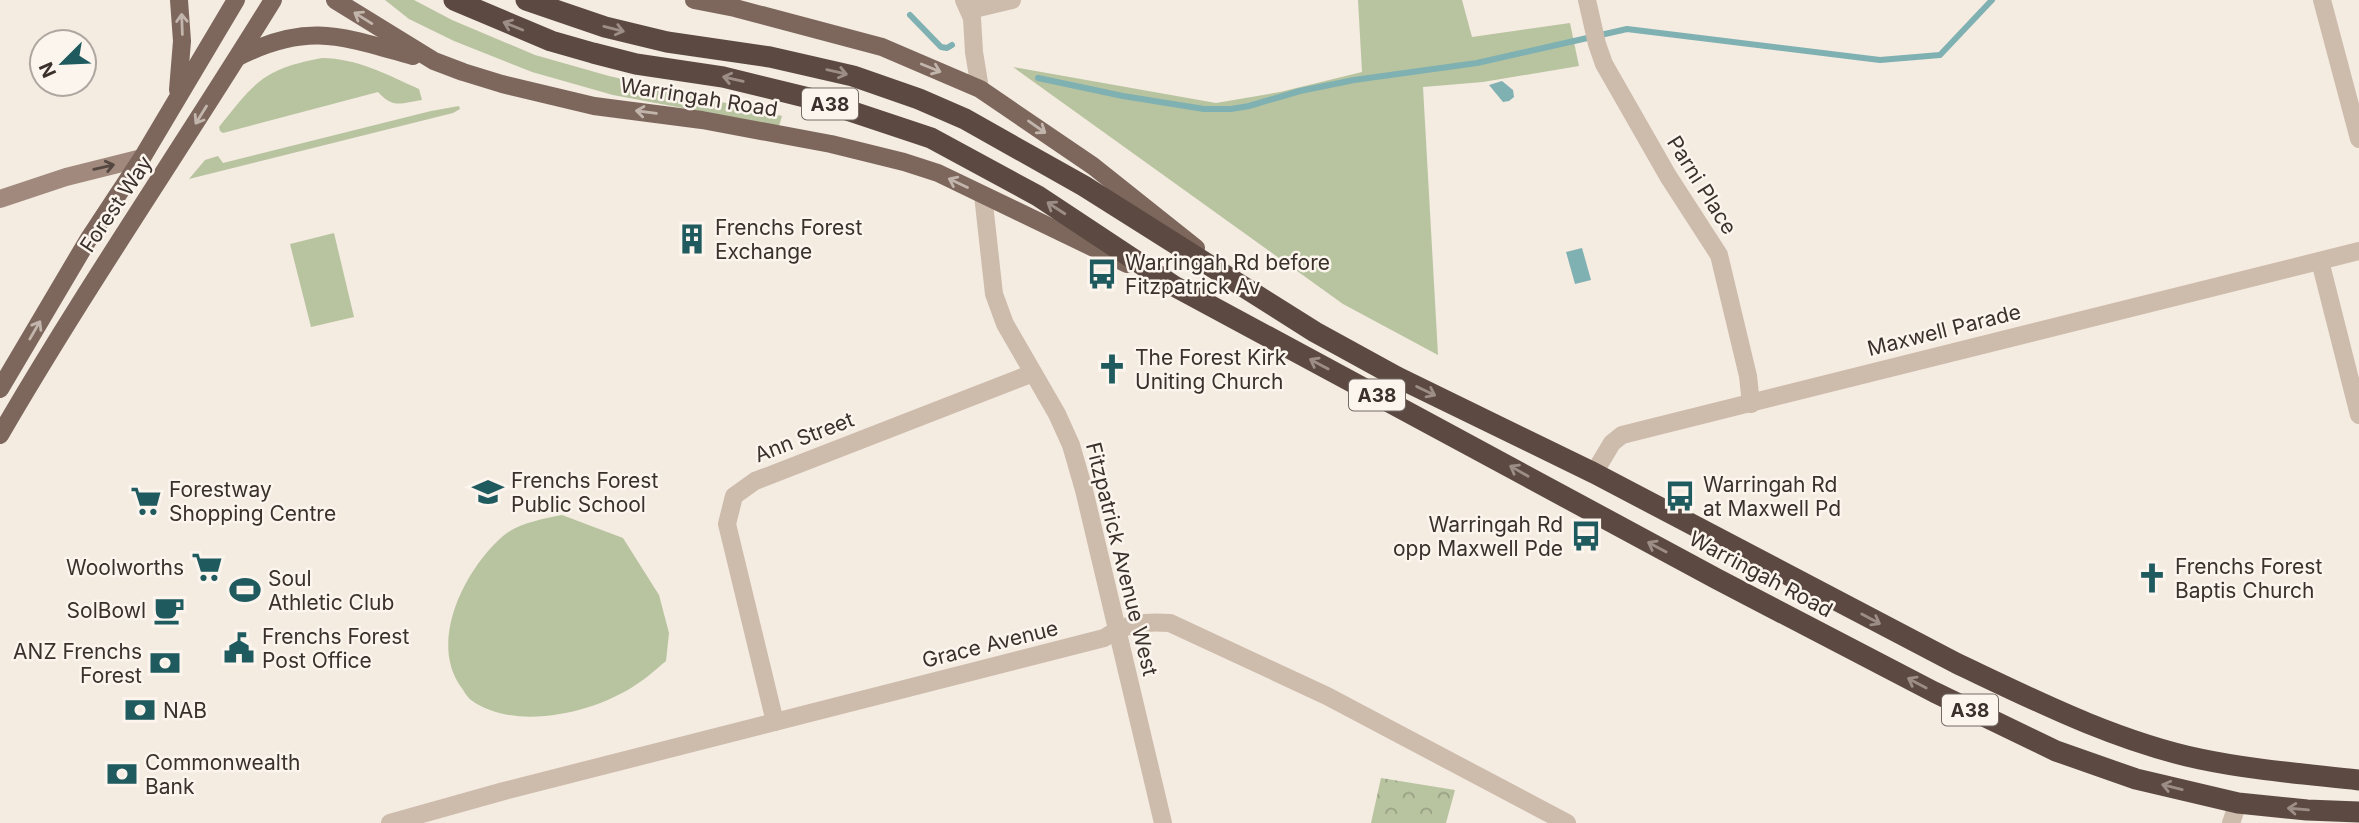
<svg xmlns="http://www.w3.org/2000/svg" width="2359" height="823" viewBox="0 0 2359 823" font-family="Inter,sans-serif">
	<defs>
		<pattern id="forest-crowns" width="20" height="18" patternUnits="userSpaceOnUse" patternTransform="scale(1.75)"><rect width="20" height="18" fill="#b8c4a0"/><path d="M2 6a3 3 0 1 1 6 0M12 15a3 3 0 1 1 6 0" fill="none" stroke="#97a083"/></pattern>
	</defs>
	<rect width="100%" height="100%" fill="#f4ebe1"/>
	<g fill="#b8c4a0">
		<path d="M385,0H414L452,20L535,55L609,76L782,116L779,126L613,95L532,72L454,41L409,19Z"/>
		<path d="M1358,0H1462L1472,37L1570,23L1579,66L1483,82L1423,87L1438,355L1343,304L1013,67L1216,103L1280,92L1362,72Z"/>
		<path d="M322,58C356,58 388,75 419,89L422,100C401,103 393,109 378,92L223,133L220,131L219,127C255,82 263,69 322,58Z"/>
		<path d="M459,106L460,109L453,113L189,179L205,160L218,156L223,163L431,111Z"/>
		<path d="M334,233L354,317L311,327L290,244Z"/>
		<path d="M562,515L623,538L659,595L669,633L666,661C656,669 647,678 637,684C595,713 515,732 471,700C467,697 464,691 461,687C428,641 465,569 503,536C518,523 543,519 562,515Z"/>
	</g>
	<path fill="url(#forest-crowns)" d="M1381,778L1455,790L1446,823H1371Z"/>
	<g fill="#7fb0b2">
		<path d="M1502,81L1513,90L1514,97L1509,101L1503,102L1489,85Z"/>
		<path d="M1582,248L1591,280L1575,284L1566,252Z"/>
	</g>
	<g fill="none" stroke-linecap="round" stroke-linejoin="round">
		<g stroke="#7fb0b2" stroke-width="6">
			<path d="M910,15L941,47L947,48L952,45"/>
			<path d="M1038,78L1123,96L1204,109H1231L1249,106L1300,91L1354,80L1477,63L1627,29L1880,60L1940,55L1992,0"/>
		</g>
		<g stroke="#cdbbac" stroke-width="18">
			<path d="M964,0L972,18L974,52L980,89"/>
			<path d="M1587,0L1597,44L1604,64L1668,176L1719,255L1748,376L1751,404"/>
			<path d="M2322,0L2359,139"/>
			<path d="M970,10L1012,0"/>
			<path d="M983,195L994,294L1005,324L1057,414L1071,445L1084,490L1163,823"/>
			<path d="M2320,261L2359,415"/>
			<path d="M1594,473L1612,443L1622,435L2359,251"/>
			<path d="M775,722L727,524L734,496L755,481L1033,373"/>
			<path d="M390,823L504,791L1104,638C1127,623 1144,621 1170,623L1327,696L1567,823"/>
			<path d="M2231,823L2238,803"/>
		</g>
		<path stroke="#a18a7d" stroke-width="18" d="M0,199L66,177L142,158"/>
		<g stroke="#7d675c" stroke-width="18">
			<path d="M335,0L434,61L463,72L502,84L594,106L702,120L831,144L904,162L938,173L1127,264"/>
			<path d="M694,0L735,8L882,47L980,89L1093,166L1196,248"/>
			<path d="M238,57C308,22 341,36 413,56"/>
			<path d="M178,90L182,41L179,0"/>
			<path d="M0,389L88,240L142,158L236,0"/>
			<path d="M0,435C86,287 183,146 273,0"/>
		</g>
		<g stroke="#5c4a42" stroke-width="21">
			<path d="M454,0L551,41L593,53L636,64L723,77L817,100L931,138L1038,196L1174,286L1717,579L1934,692L2056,751L2136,779L2238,803L2307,810L2359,812"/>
			<path d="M526,0L605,27L667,42L770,57L853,76L919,99L965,119L1084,186L1315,332L1397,377L1594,473L1956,663C2034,700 2115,741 2200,759C2252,770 2306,774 2359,780"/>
		</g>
	</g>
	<defs><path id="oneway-shaft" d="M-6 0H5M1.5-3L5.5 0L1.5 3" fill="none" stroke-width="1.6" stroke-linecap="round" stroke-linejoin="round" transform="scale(1.75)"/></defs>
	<g stroke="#c2b5ac">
		<use href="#oneway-shaft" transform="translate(363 18) rotate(-148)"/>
		<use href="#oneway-shaft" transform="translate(182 24) rotate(-92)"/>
		<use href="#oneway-shaft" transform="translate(931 68) rotate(22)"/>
		<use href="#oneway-shaft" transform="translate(646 112) rotate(-173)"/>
		<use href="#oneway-shaft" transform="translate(201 115) rotate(122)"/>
		<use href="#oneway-shaft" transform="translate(1037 127) rotate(35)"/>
		<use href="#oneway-shaft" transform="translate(958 183) rotate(-155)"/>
		<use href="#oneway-shaft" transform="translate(35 330) rotate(-60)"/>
	</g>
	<g stroke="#9c8e87">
		<use href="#oneway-shaft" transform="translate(513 26) rotate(-158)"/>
		<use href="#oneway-shaft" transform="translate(614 29) rotate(14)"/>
		<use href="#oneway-shaft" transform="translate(837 72) rotate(13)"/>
		<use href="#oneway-shaft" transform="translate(733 79) rotate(-167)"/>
		<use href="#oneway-shaft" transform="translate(1056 208) rotate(-147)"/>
		<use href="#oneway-shaft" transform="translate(1319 364) rotate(-152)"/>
		<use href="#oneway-shaft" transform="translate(1426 391) rotate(26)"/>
		<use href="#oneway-shaft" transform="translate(1519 471) rotate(-150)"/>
		<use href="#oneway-shaft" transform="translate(1657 547) rotate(-152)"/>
		<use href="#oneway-shaft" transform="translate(1871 619) rotate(28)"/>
		<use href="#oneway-shaft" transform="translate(1917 683) rotate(-152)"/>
		<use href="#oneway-shaft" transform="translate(2172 787) rotate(-166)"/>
		<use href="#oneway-shaft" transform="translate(2298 809) rotate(-175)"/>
	</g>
	<use stroke="#544640" href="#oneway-shaft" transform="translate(104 167) rotate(-13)"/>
	<defs>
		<g id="building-bare" transform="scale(2.415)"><path d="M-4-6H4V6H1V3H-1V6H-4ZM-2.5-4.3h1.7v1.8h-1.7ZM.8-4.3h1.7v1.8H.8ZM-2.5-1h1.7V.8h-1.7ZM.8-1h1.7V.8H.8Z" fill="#1f5a5e" stroke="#fbf5ee" stroke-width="2.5" paint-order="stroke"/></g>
		<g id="bus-bare" transform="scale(2.415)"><path d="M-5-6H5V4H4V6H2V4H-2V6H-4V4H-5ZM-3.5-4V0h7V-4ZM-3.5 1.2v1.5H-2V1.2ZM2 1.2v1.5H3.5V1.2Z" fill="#1f5a5e" stroke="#fbf5ee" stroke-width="2.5" paint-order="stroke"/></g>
		<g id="church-bare" transform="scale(2.415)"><path d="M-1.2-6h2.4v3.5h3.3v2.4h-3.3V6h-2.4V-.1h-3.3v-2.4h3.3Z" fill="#1f5a5e" stroke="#fbf5ee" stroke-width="2.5" paint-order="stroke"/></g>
		<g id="school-bare" transform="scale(2.415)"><path d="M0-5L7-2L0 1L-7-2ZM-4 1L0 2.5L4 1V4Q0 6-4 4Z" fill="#1f5a5e" stroke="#fbf5ee" stroke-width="2.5" paint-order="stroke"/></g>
		<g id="supermarket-bare" transform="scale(2.415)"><path d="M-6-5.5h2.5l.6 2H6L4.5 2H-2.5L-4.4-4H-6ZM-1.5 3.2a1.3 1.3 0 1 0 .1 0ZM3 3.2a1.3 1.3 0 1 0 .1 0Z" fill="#1f5a5e" stroke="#fbf5ee" stroke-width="2.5" paint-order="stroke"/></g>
		<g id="stadium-bare" transform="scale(2.415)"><path d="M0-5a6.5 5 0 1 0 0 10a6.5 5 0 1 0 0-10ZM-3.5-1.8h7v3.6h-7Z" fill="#1f5a5e" stroke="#fbf5ee" stroke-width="2.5" paint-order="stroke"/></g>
		<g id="cafe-bare" transform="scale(2.415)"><path d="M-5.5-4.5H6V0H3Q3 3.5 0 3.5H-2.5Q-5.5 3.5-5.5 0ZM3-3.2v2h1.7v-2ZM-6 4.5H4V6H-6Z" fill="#1f5a5e" stroke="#fbf5ee" stroke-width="2.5" paint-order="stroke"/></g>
		<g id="civic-bare" transform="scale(2.415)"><path d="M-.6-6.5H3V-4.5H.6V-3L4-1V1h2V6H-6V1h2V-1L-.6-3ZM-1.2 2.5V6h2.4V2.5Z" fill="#1f5a5e" stroke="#fbf5ee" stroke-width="2.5" paint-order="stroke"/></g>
		<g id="bank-bare" transform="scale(2.415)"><path d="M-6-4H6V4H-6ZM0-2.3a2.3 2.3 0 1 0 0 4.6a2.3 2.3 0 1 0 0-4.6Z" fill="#1f5a5e" stroke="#fbf5ee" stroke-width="2.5" paint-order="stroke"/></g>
	</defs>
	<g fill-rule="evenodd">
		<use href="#building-bare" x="692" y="239"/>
		<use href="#bus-bare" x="1102" y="274"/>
		<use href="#church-bare" x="1112" y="369"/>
		<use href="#school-bare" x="488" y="492"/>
		<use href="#bus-bare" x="1680" y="496"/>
		<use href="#supermarket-bare" x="146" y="501"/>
		<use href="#bus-bare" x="1586" y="536"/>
		<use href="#supermarket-bare" x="207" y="567"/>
		<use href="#church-bare" x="2152" y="578"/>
		<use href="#stadium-bare" x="245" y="590"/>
		<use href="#cafe-bare" x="169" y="610"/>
		<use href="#civic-bare" x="239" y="648"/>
		<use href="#bank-bare" x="165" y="663"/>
		<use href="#bank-bare" x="140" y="710"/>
		<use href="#bank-bare" x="122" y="774"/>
	</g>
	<g text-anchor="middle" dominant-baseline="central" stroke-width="5" stroke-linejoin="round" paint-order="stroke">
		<g fill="#fbf5ee" stroke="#756b66" stroke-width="2">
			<rect x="802" y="88.5" width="56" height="31" rx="5"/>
			<rect x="1349" y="379.5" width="56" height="31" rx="5"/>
			<rect x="1942" y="694.5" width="56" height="31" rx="5"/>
		</g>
		<g font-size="19" font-weight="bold" fill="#3b302b">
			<text x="830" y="104">A38</text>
			<text x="1377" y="395">A38</text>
			<text x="1970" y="710">A38</text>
		</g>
		<g font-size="21" fill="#3b302b" stroke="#fbf5ee">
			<text transform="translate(699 97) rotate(9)">Warringah Road</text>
			<text transform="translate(1702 185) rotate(58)">Parni Place</text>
			<text transform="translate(116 204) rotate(-56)">Forest Way</text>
			<text transform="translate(1944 330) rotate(-14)">Maxwell Parade</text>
			<text transform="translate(804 437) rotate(-21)">Ann Street</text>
			<text transform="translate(1122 559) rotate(76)">Fitzpatrick Avenue West</text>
			<text transform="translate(1761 574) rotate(28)">Warringah Road</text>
			<text transform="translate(990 644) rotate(-14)">Grace Avenue</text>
		</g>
		<g font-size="21" fill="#3b302b" stroke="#fbf5ee" text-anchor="start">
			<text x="715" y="227">Frenchs Forest<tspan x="715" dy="24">Exchange</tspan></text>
			<text x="1125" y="262">Warringah Rd before<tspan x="1125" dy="24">Fitzpatrick Av</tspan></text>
			<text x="1135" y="357">The Forest Kirk<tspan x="1135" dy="24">Uniting Church</tspan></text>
			<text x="511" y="480">Frenchs Forest<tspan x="511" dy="24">Public School</tspan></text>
			<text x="1703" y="484">Warringah Rd<tspan x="1703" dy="24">at Maxwell Pd</tspan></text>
			<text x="169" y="489">Forestway<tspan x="169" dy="24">Shopping Centre</tspan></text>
			<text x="1563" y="524" text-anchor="end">Warringah Rd<tspan x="1563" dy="24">opp Maxwell Pde</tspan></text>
			<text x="2175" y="566">Frenchs Forest<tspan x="2175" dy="24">Baptis Church</tspan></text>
			<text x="184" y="567" text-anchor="end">Woolworths</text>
			<text x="268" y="578">Soul<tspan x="268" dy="24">Athletic Club</tspan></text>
			<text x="146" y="610" text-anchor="end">SolBowl</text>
			<text x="262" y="636">Frenchs Forest<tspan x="262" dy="24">Post Office</tspan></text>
			<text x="142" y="651" text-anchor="end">ANZ Frenchs<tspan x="142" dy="24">Forest</tspan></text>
			<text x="163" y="710">NAB</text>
			<text x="145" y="762">Commonwealth<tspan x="145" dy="24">Bank</tspan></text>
		</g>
	</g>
	<g transform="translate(63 63) rotate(246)"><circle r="33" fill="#fbf5ee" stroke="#aea6a0" stroke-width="2"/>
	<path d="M0-5L12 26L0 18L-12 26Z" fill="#1f5a5e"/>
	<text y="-10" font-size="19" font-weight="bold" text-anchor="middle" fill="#3b302b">N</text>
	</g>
</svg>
